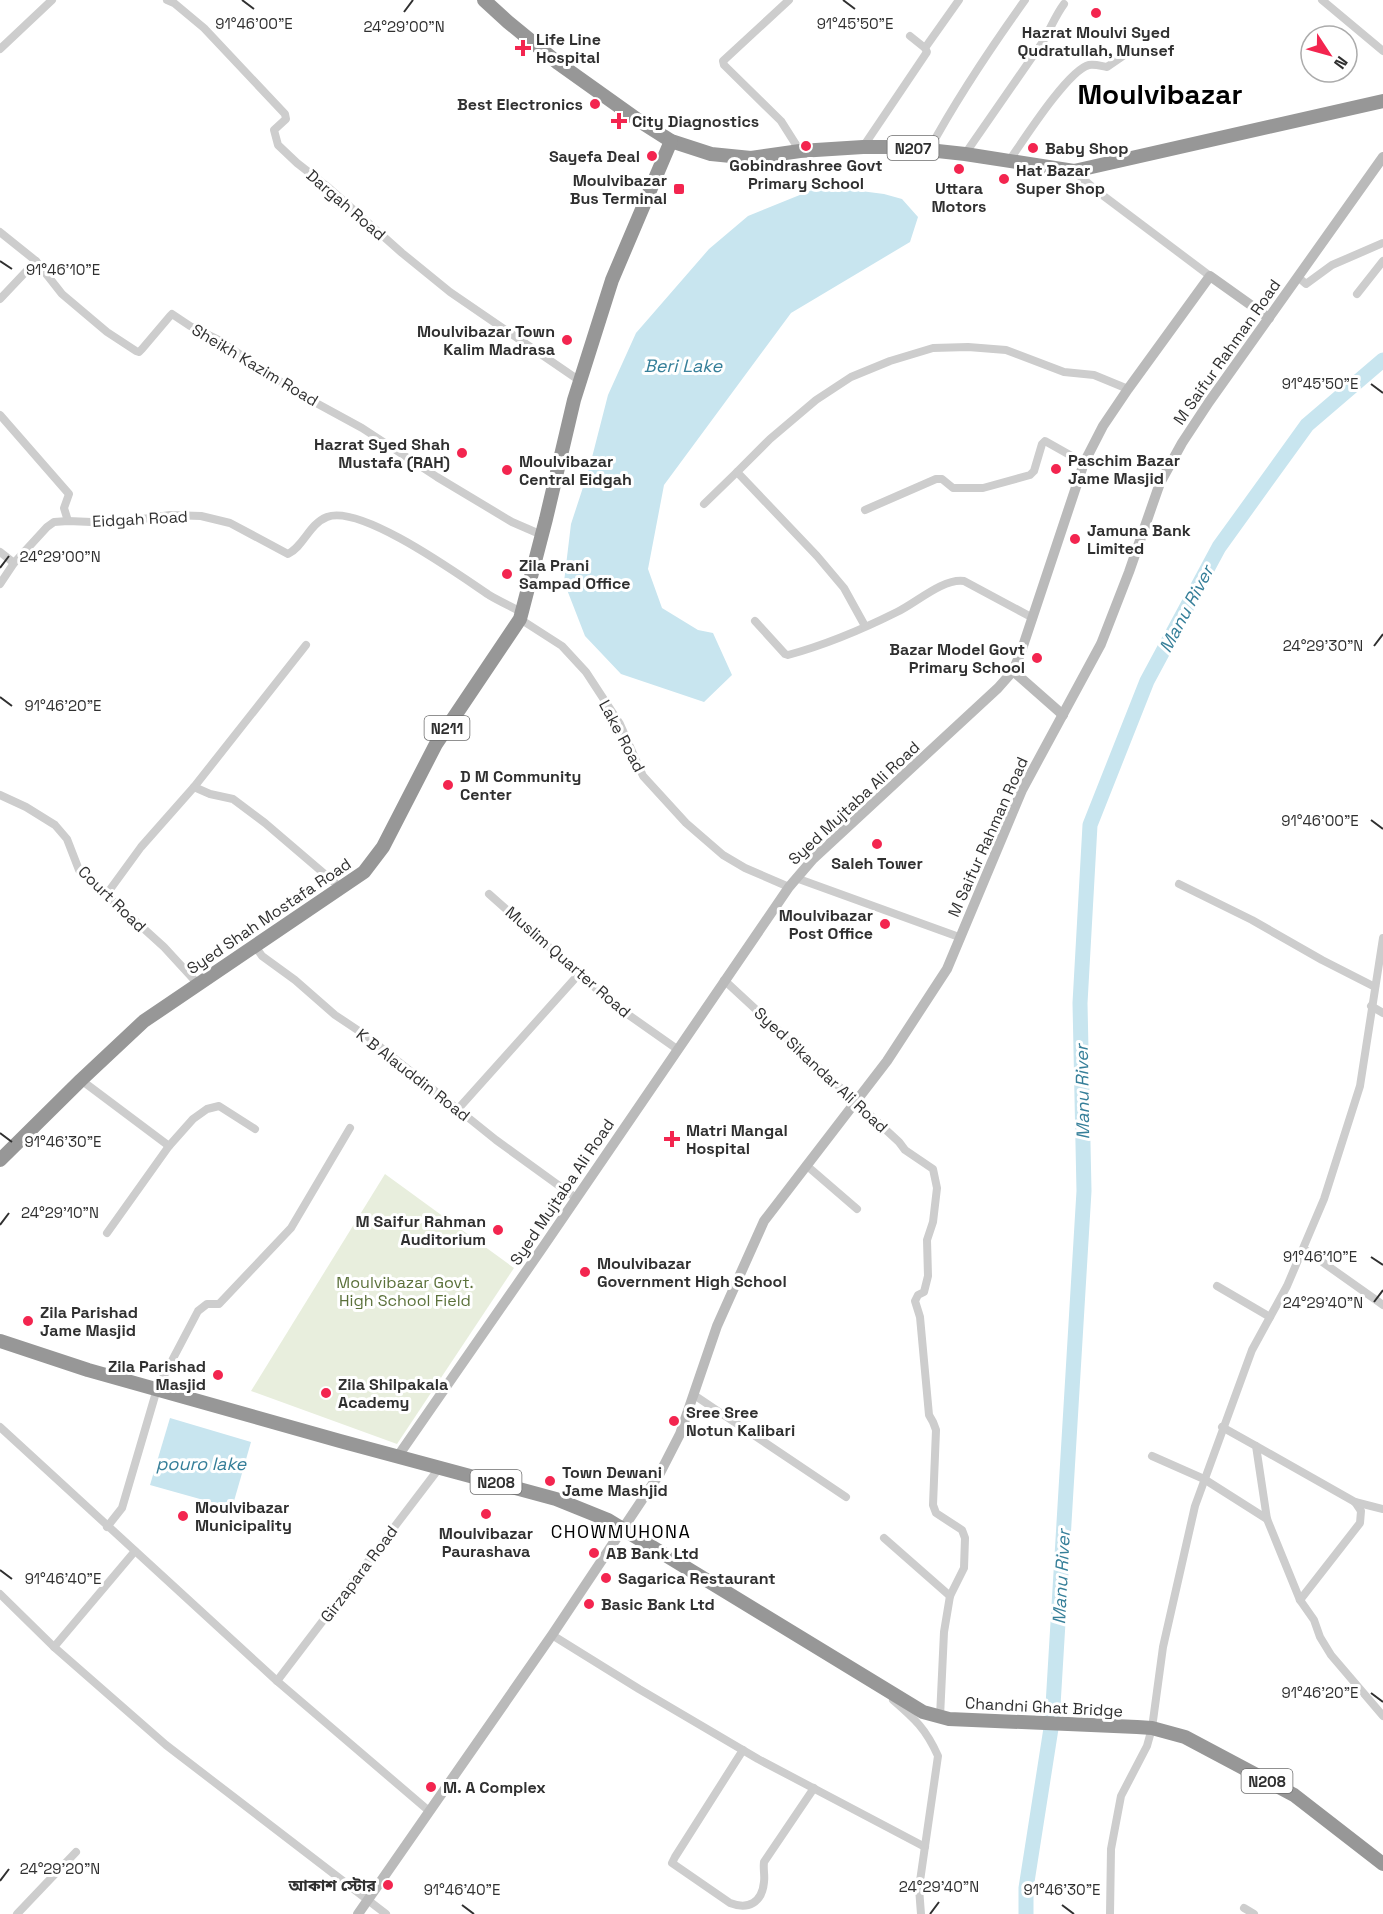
<svg xmlns="http://www.w3.org/2000/svg" width="1383" height="1914" viewBox="0 0 1383 1914" font-family="'Space Grotesk','Noto Sans Bengali',sans-serif">
	<rect width="100%" height="100%" fill="#fff"/>
	<path fill="#e8eedd" d="M385,1174L514,1268L397,1444L251,1391Z"/>
	<g fill="#c8e5ef">
		<path d="M822,186L884,194L902,199L918,217L910,242L791,313L664,485L648,569L662,608L698,630L713,633L732,675L704,702L621,674L585,636L564,582L571,524L589,469L608,395L636,333L709,249L748,216Z"/>
		<path d="M170,1418L251,1442L232,1508L150,1485Z"/>
	</g>
	<g fill="none" stroke-linecap="round" stroke-linejoin="round">
		<path stroke="#c8e5ef" stroke-width="15" d="M1026,1914V1888L1052,1722L1084,1191L1080,1003L1090,825L1147,681L1219,547L1307,425L1383,360"/>
		<g stroke="#cdcdcd" stroke-width="8">
			<path d="M167,0L174,3L204,28L285,114L286,119L274,130L278,145L297,163L329,188L402,253L450,292L580,381"/>
			<path d="M789,0L723,61L724,65L781,121L800,151"/>
			<path d="M1322,0L1383,51"/>
			<path d="M925,48L959,0"/>
			<path d="M0,49L52,0"/>
			<path d="M863,147L927,52L925,48L910,36"/>
			<path d="M929,150C957,98 990,49 1025,0"/>
			<path d="M965,154L1042,43C1050,30 1055,16 1064,4"/>
			<path d="M1009,161C1023,141 1068,70 1089,65C1095,64 1101,66 1107,67L1123,56"/>
			<path d="M1074,171L1097,191L1210,276"/>
			<path d="M0,232L36,261L62,294L107,332L136,351L139,352L142,349L170,316L172,314L190,326L217,339L296,392L362,428L437,477L512,522L542,535"/>
			<path d="M1298,277L1306,284L1332,265L1383,243"/>
			<path d="M1357,294L1383,261"/>
			<path d="M0,299L36,261"/>
			<path d="M0,415L69,494L64,508L68,521"/>
			<path d="M704,504L737,472"/>
			<path d="M865,510L936,479H942L953,488H983L1030,475L1034,471L1042,444L1045,441L1084,463"/>
			<path d="M0,552L14,563"/>
			<path d="M0,584L14,563L47,527L54,522L68,521L115,523L170,515L201,516L230,523L288,554C304,546 309,524 327,517C361,504 459,575 489,595C499,601 510,606 521,612"/>
			<path d="M520,619L562,646L586,672L620,724L643,776L686,823L723,855L745,868L789,887"/>
			<path d="M755,621L785,654L788,655C825,645 863,629 897,612C916,603 943,578 964,581L1033,618"/>
			<path d="M865,626L844,588L817,556L737,472L770,439L816,400L851,377L890,361L933,348L968,347L1006,350L1064,372L1094,375L1128,389"/>
			<path d="M194,787L306,645"/>
			<path d="M0,795L26,807L55,825L67,839L79,870L164,947L198,984"/>
			<path d="M796,878L959,937"/>
			<path d="M1179,884L1252,920L1322,960L1375,987"/>
			<path d="M489,894L600,992L623,1011L677,1049"/>
			<path d="M106,895L141,847L194,787L210,794L233,799L265,823L341,888"/>
			<path d="M255,946L262,956L295,980L335,1015L368,1037L496,1140L576,1198"/>
			<path d="M724,980L899,1142L905,1150L933,1169L937,1188L933,1222L927,1240L928,1276L924,1292L918,1295L915,1301L920,1317L929,1415L933,1422L936,1430L933,1505L936,1513L962,1530L965,1538L964,1568L950,1596L944,1632L940,1717"/>
			<path d="M1371,1006L1383,1013"/>
			<path d="M81,1080L169,1146"/>
			<path d="M458,1109L579,974"/>
			<path d="M806,1165L857,1209"/>
			<path d="M107,1233L169,1146L193,1119L207,1109L219,1106L255,1129"/>
			<path d="M1304,1249L1383,1305"/>
			<path d="M1217,1286L1270,1317"/>
			<path d="M694,1395L846,1497"/>
			<path d="M0,1427L277,1681L429,1811"/>
			<path d="M1222,1427L1256,1446L1267,1519L1300,1600L1314,1620L1320,1637L1331,1655L1383,1716"/>
			<path d="M1256,1446L1355,1502L1361,1511L1360,1523L1300,1600"/>
			<path d="M1152,1456L1204,1479L1267,1519"/>
			<path d="M1355,1502L1383,1509"/>
			<path d="M107,1527L122,1508L157,1389L198,1311L207,1304H219L291,1228L350,1128"/>
			<path d="M884,1538L950,1596"/>
			<path d="M0,1594L54,1647L166,1745L386,1914"/>
			<path d="M552,1635L639,1689L758,1759L925,1847"/>
			<path d="M54,1647L135,1551"/>
			<path d="M277,1681L440,1467"/>
			<path d="M893,1700C915,1719 926,1729 938,1756L919,1888L921,1914"/>
			<path d="M743,1750L675,1857L672,1863L730,1903C748,1910 762,1903 764,1882C765,1875 763,1870 764,1862L814,1788"/>
			<path d="M1244,1908L1254,1914"/>
			<path d="M17,1914L76,1852"/>
			<path d="M1110,1914L1111,1849L1121,1796L1147,1746L1152,1728L1163,1647L1195,1506L1252,1350L1287,1286L1324,1199L1360,1086L1383,938"/>
		</g>
		<g stroke="#bababa" stroke-width="10">
			<path d="M1013,671L1063,715"/>
			<path d="M398,1456L543,1247L789,887L813,859L998,688L1013,671L1021,652L1084,463L1103,426L1128,389L1210,276L1269,318"/>
			<path d="M358,1914L552,1635L660,1473L680,1434L717,1326L764,1221L887,1061L947,969L1022,790L1101,644L1129,572L1160,483L1182,443L1209,402L1383,157"/>
		</g>
		<g stroke="#979797" stroke-width="14">
			<path d="M484,0L508,22L558,63L638,120L671,141L711,154L751,158L800,151L863,147H901L965,154L1074,171L1383,101"/>
			<path d="M0,1160L81,1080L144,1021L364,872L383,847L436,744L520,619L546,519L574,400L612,280L671,141"/>
			<path d="M0,1341L88,1370L340,1441L556,1499L608,1520L923,1712L949,1719L1137,1727L1152,1728L1185,1737L1294,1795L1383,1864"/>
		</g>
	</g>
	<path fill="none" stroke="#303030" stroke-width="2" d="M242,0L254,9M843,0L855,9M404,12L413,0M0,261L12,269M1371,384L1383,393M0,568L9,556M1374,646L1383,634M0,697L12,706M1371,820L1383,829M0,1133L12,1142M0,1225L9,1213M1371,1257L1383,1265M1374,1302L1383,1290M0,1570L12,1579M1371,1693L1383,1702M0,1881L9,1869M462,1905L474,1914M1062,1905L1074,1914M930,1914L939,1902"/>
	<g fill="#f3254f" stroke="#fff" stroke-width="2">
		<circle cx="1096" cy="13" r="6"/>
		<path d="M520 39h6v6h6v6h-6v6h-6v-6h-6v-6h6z"/>
		<circle cx="595" cy="104" r="6"/>
		<path d="M616 112h6v6h6v6h-6v6h-6v-6h-6v-6h6z"/>
		<circle cx="806" cy="146" r="6"/>
		<circle cx="1033" cy="148" r="6"/>
		<circle cx="652" cy="156" r="6"/>
		<circle cx="959" cy="169" r="6"/>
		<circle cx="1004" cy="179" r="6"/>
		<rect x="673" y="183" width="12" height="12" rx="3"/>
		<circle cx="567" cy="340" r="6"/>
		<circle cx="462" cy="453" r="6"/>
		<circle cx="1056" cy="469" r="6"/>
		<circle cx="507" cy="470" r="6"/>
		<circle cx="1075" cy="539" r="6"/>
		<circle cx="507" cy="574" r="6"/>
		<circle cx="1037" cy="658" r="6"/>
		<circle cx="448" cy="785" r="6"/>
		<circle cx="877" cy="844" r="6"/>
		<circle cx="885" cy="924" r="6"/>
		<path d="M669 1130h6v6h6v6h-6v6h-6v-6h-6v-6h6z"/>
		<circle cx="498" cy="1230" r="6"/>
		<circle cx="585" cy="1272" r="6"/>
		<circle cx="28" cy="1321" r="6"/>
		<circle cx="218" cy="1375" r="6"/>
		<circle cx="326" cy="1393" r="6"/>
		<circle cx="674" cy="1421" r="6"/>
		<circle cx="550" cy="1481" r="6"/>
		<circle cx="486" cy="1514" r="6"/>
		<circle cx="183" cy="1516" r="6"/>
		<circle cx="594" cy="1553" r="6"/>
		<circle cx="606" cy="1578" r="6"/>
		<circle cx="589" cy="1604" r="6"/>
		<circle cx="431" cy="1787" r="6"/>
		<circle cx="388" cy="1885" r="6"/>
	</g>
	<g text-anchor="middle" dominant-baseline="central" stroke-width="6" stroke-linejoin="round" paint-order="stroke">
		<g fill="#fff" stroke="#6e6e6e" stroke-width="1.5">
			<rect x="887.5" y="136" width="51" height="24" rx="4.5"/>
			<rect x="424.5" y="716" width="45" height="24" rx="4.5"/>
			<rect x="470.5" y="1470" width="51" height="24" rx="4.5"/>
			<rect x="1241.5" y="1769" width="51" height="24" rx="4.5"/>
		</g>
		<g font-size="15" font-weight="bold" fill="#303030">
			<text x="913" y="148">N207</text>
			<text x="447" y="728">N211</text>
			<text x="496" y="1482">N208</text>
			<text x="1267" y="1781">N208</text>
		</g>
		<g font-size="16" font-weight="bold" fill="#303030" stroke="#fff" text-anchor="start">
			<text x="1096" y="32" text-anchor="middle">Hazrat Moulvi Syed<tspan x="1096" dy="18">Qudratullah, Munsef</tspan></text>
			<text x="536" y="39">Life Line<tspan x="536" dy="18">Hospital</tspan></text>
			<text x="583" y="104" text-anchor="end">Best Electronics</text>
			<text x="632" y="121">City Diagnostics</text>
			<text x="1045" y="148">Baby Shop</text>
			<text x="640" y="156" text-anchor="end">Sayefa Deal</text>
			<text x="806" y="165" text-anchor="middle">Gobindrashree Govt<tspan x="806" dy="18">Primary School</tspan></text>
			<text x="1016" y="170">Hat Bazar<tspan x="1016" dy="18">Super Shop</tspan></text>
			<text x="667" y="180" text-anchor="end">Moulvibazar<tspan x="667" dy="18">Bus Terminal</tspan></text>
			<text x="959" y="188" text-anchor="middle">Uttara<tspan x="959" dy="18">Motors</tspan></text>
			<text x="555" y="331" text-anchor="end">Moulvibazar Town<tspan x="555" dy="18">Kalim Madrasa</tspan></text>
			<text x="450" y="444" text-anchor="end">Hazrat Syed Shah<tspan x="450" dy="18">Mustafa (RAH)</tspan></text>
			<text x="1068" y="460">Paschim Bazar<tspan x="1068" dy="18">Jame Masjid</tspan></text>
			<text x="519" y="461">Moulvibazar<tspan x="519" dy="18">Central Eidgah</tspan></text>
			<text x="1087" y="530">Jamuna Bank<tspan x="1087" dy="18">Limited</tspan></text>
			<text x="519" y="565">Zila Prani<tspan x="519" dy="18">Sampad Office</tspan></text>
			<text x="1025" y="649" text-anchor="end">Bazar Model Govt<tspan x="1025" dy="18">Primary School</tspan></text>
			<text x="460" y="776">D M Community<tspan x="460" dy="18">Center</tspan></text>
			<text x="877" y="863" text-anchor="middle">Saleh Tower</text>
			<text x="873" y="915" text-anchor="end">Moulvibazar<tspan x="873" dy="18">Post Office</tspan></text>
			<text x="686" y="1130">Matri Mangal<tspan x="686" dy="18">Hospital</tspan></text>
			<text x="486" y="1221" text-anchor="end">M Saifur Rahman<tspan x="486" dy="18">Auditorium</tspan></text>
			<text x="597" y="1263">Moulvibazar<tspan x="597" dy="18">Government High School</tspan></text>
			<text x="40" y="1312">Zila Parishad<tspan x="40" dy="18">Jame Masjid</tspan></text>
			<text x="206" y="1366" text-anchor="end">Zila Parishad<tspan x="206" dy="18">Masjid</tspan></text>
			<text x="338" y="1384">Zila Shilpakala<tspan x="338" dy="18">Academy</tspan></text>
			<text x="686" y="1412">Sree Sree<tspan x="686" dy="18">Notun Kalibari</tspan></text>
			<text x="562" y="1472">Town Dewani<tspan x="562" dy="18">Jame Mashjid</tspan></text>
			<text x="195" y="1507">Moulvibazar<tspan x="195" dy="18">Municipality</tspan></text>
			<text x="486" y="1533" text-anchor="middle">Moulvibazar<tspan x="486" dy="18">Paurashava</tspan></text>
			<text x="606" y="1553">AB Bank Ltd</text>
			<text x="618" y="1578">Sagarica Restaurant</text>
			<text x="601" y="1604">Basic Bank Ltd</text>
			<text x="443" y="1787">M. A Complex</text>
			<text x="376" y="1885" text-anchor="end">আকাশ স্টোর</text>
		</g>
		<g font-size="16" fill="#303030" stroke="#fff">
			<text transform="translate(346 205) rotate(41)">Dargah Road</text>
			<text transform="translate(1227 352) rotate(-55)">M Saifur Rahman Road</text>
			<text transform="translate(255 365) rotate(31)">Sheikh Kazim Road</text>
			<text transform="translate(140 519) rotate(-3)">Eidgah Road</text>
			<text transform="translate(622 736) rotate(62)">Lake Road</text>
			<text transform="translate(854 803) rotate(-43)">Syed Mujtaba Ali Road</text>
			<text transform="translate(988 837) rotate(-66)">M Saifur Rahman Road</text>
			<text transform="translate(112 899) rotate(44)">Court Road</text>
			<text transform="translate(269 916) rotate(-34)">Syed Shah Mostafa Road</text>
			<text transform="translate(568 962) rotate(41)">Muslim Quarter Road</text>
			<text transform="translate(821 1070) rotate(43)">Syed Sikandar Ali Road</text>
			<text transform="translate(413 1075) rotate(38)">K B Alauddin Road</text>
			<text transform="translate(562 1192) rotate(-56)">Syed Mujtaba Ali Road</text>
			<text transform="translate(359 1574) rotate(-53)">Girzapara Road</text>
			<text transform="translate(1044 1707) rotate(3)">Chandni Ghat Bridge</text>
		</g>
		<g font-size="16" fill="#5a7039" stroke="#fff">
			<text x="405" y="1282">Moulvibazar Govt.<tspan x="405" dy="18">High School Field</tspan></text>
		</g>
		<g font-size="18" font-style="italic" fill="#367f99" stroke="#fff">
			<text x="683" y="365">Beri Lake</text>
			<text transform="translate(1186 609) rotate(-62)">Manu River</text>
			<text transform="translate(1082 1092) rotate(-91)">Manu River</text>
			<text x="201" y="1463">pouro lake</text>
			<text transform="translate(1061 1577) rotate(-87)">Manu River</text>
		</g>
		<g font-size="18" letter-spacing="1.5" fill="#000" stroke="#fff">
			<text x="621" y="1531">CHOWMUHONA</text>
		</g>
		<g font-size="28" font-weight="bold" fill="#000" stroke="#fff">
			<text x="1160" y="94">Moulvibazar</text>
		</g>
	</g>
	<g font-size="15" text-anchor="middle" fill="#303030" stroke="#fff" stroke-width="6" stroke-linejoin="round" paint-order="stroke">
		<text x="254" y="29">91°46'00"E</text>
		<text x="855" y="29">91°45'50"E</text>
		<text x="404" y="32">24°29'00"N</text>
		<text x="63" y="275">91°46'10"E</text>
		<text x="1320" y="389">91°45'50"E</text>
		<text x="60" y="562">24°29'00"N</text>
		<text x="1323" y="651">24°29'30"N</text>
		<text x="63" y="711">91°46'20"E</text>
		<text x="1320" y="826">91°46'00"E</text>
		<text x="63" y="1147">91°46'30"E</text>
		<text x="60" y="1218">24°29'10"N</text>
		<text x="1320" y="1262">91°46'10"E</text>
		<text x="1323" y="1308">24°29'40"N</text>
		<text x="63" y="1584">91°46'40"E</text>
		<text x="1320" y="1698">91°46'20"E</text>
		<text x="60" y="1874">24°29'20"N</text>
		<text x="939" y="1892">24°29'40"N</text>
		<text x="462" y="1895">91°46'40"E</text>
		<text x="1062" y="1895">91°46'30"E</text>
	</g>
	<g transform="translate(1329 54) rotate(126)"><circle r="28" fill="#ffffff" stroke="#acacac" stroke-width="1.5"/>
	<path d="M0-4.5L10 22L0 15L-10 22Z" fill="#f3254f"/>
	<text y="-9" font-size="16" font-weight="bold" text-anchor="middle" fill="#303030">N</text>
	</g>
</svg>
